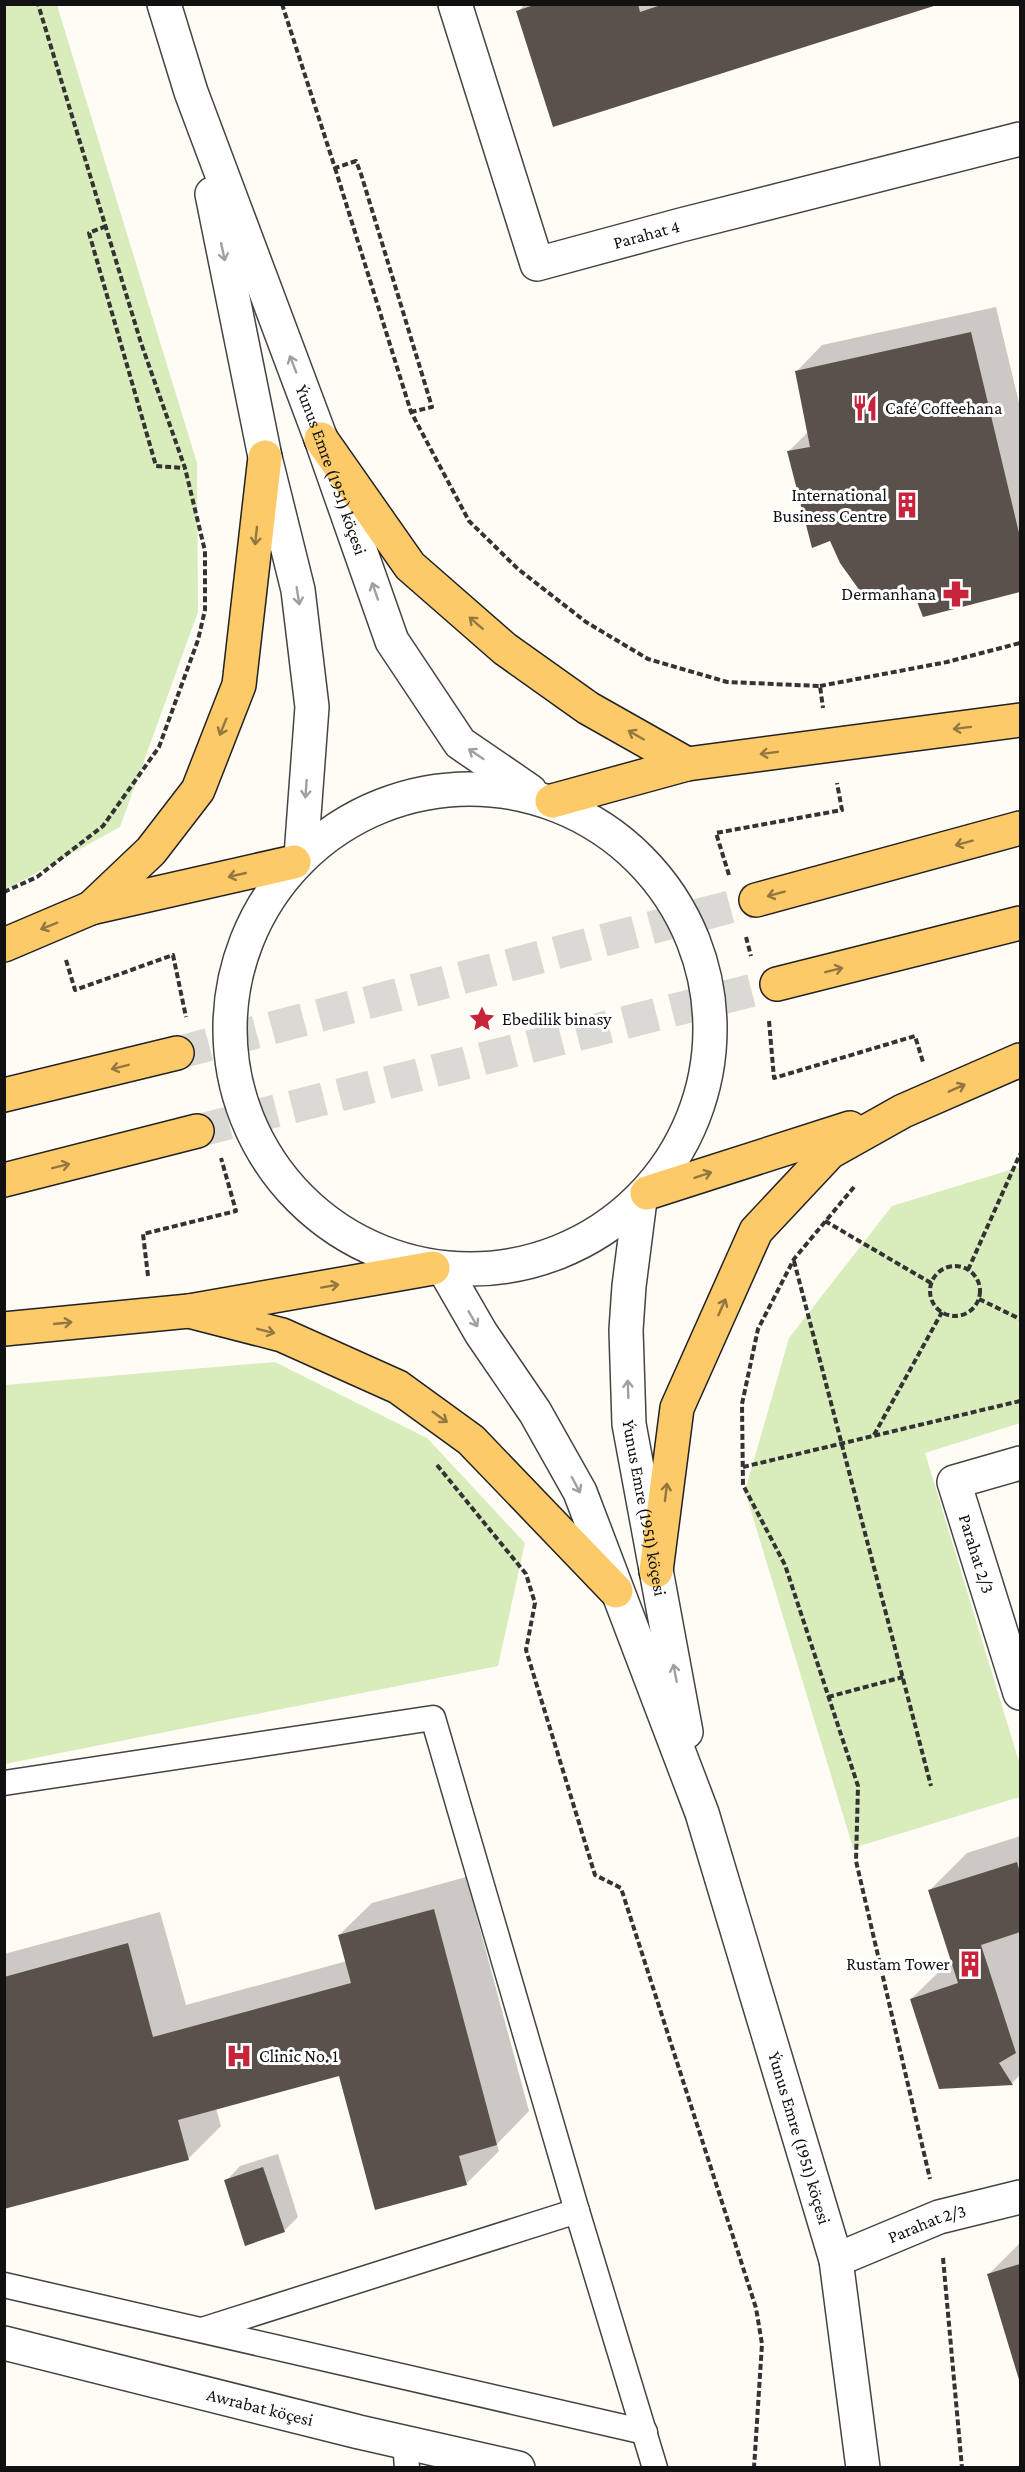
<svg xmlns="http://www.w3.org/2000/svg" width="1025" height="2472" viewBox="0 0 1025 2472" font-family="'Crimson Pro',serif">
	<rect width="100%" height="100%" fill="#fffcf5"/>
	<g fill="#d9ecbc">
		<path d="M5,4L57,5L197,463L198,612L120,827L5,890Z"/>
		<path d="M1020,1167V1423L925,1453L1020,1765V1797L853,1848L745,1491L789,1338L892,1206Z"/>
		<path d="M275,1362L427,1438L525,1543L498,1666L5,1764V1385Z"/>
	</g>
	<g fill="#0003">
		<path d="M525,4H934L554,125L518,12Z"/>
		<path d="M996,307L1020,407V590L924,615L918,597L789,451L809,431L797,371L822,345Z"/>
		<path d="M1020,1836V2075L1012,2083L940,2087L911,1999L949,1962L953,1960L930,1890L967,1853Z"/>
		<path d="M466,1877L529,2111L497,2144L499,2151L466,2184L340,2074L216,2108L221,2126L188,2159L4,2208V1954L160,1912L186,2005L347,1961L339,1935L372,1903Z"/>
		<path d="M278,2154L298,2217L284,2231L226,2181L240,2166Z"/>
		<path d="M1020,2243V2380L989,2274Z"/>
	</g>
	<g fill="#5a514d">
		<path d="M537,4H638L640,12L664,4L937,5L553,127L516,11Z"/>
		<path d="M971,332L1020,537V592L923,617L916,599L880,600L860,591L840,563L830,541L812,548L787,451L810,447L795,371Z"/>
		<path d="M1017,1862L1020,1873V1932L981,1945L1016,2053L999,2063L1013,2085L939,2089L910,1999L958,1983L928,1890Z"/>
		<path d="M434,1909L497,2145L459,2156L467,2185L375,2210L339,2076L178,2120L189,2160L4,2209V1977L128,1943L153,2037L351,1983L338,1935Z"/>
		<path d="M263,2167L285,2232L245,2246L224,2180Z"/>
		<path d="M1020,2264V2383L987,2274Z"/>
	</g>
	<g fill="none" stroke-linecap="round" stroke-linejoin="round">
		<g stroke="#dbd9d3" stroke-width="33" stroke-dasharray="33 16" stroke-linecap="butt">
			<path d="M177,1053L756,900"/>
			<path d="M197,1131L777,984"/>
		</g>
		<g stroke="#444" stroke-width="27">
			<g id="service">
				<path d="M4,1783L433,1718L577,2211L655,2468"/>
				<path d="M4,2285L645,2432"/>
				<path d="M202,2330L577,2211"/>
				<path d="M405,2442L407,2468"/>
			</g>
		</g>
		<g stroke="#444" stroke-width="36">
			<g id="minor">
				<path id="s1" d="M455,4L537,264L681,225L1020,139"/>
				<path id="s2" d="M1020,1463L954,1482L1020,1693"/>
				<path id="s3" d="M836,2260L939,2217L1020,2197"/>
				<path id="s4" d="M4,2343L359,2432L518,2468"/>
			</g>
		</g>
		<g stroke="#444" stroke-width="36">
			<g id="tertiary">
				<path id="s5" d="M164,4L191,92L321,439L392,641L460,743L530,791"/>
				<path d="M212,194L265,457L298,590L312,707L301,856"/>
				<circle cx="470" cy="1029" r="240"/>
				<path id="s6" d="M640,1200L629,1286L626,1330L629,1424L686,1732"/>
				<path id="s7" d="M444,1269L481,1333L535,1412L580,1492L702,1813L836,2260L863,2468"/>
			</g>
		</g>
		<g stroke="#222" stroke-width="36">
			<g id="primary">
				<path d="M321,439L410,566L505,649L588,708L687,764"/>
				<path d="M552,801L687,764L1020,720"/>
				<path d="M756,900L1020,828"/>
				<path d="M91,908L151,851L198,790L239,685L265,457"/>
				<path d="M4,945L91,908L294,862"/>
				<path d="M777,984L1020,923"/>
				<path d="M4,1095L177,1053"/>
				<path d="M4,1180L197,1131"/>
				<path d="M647,1193L850,1128"/>
				<path d="M189,1311L282,1335L398,1387L471,1440L616,1591"/>
				<path d="M4,1329L189,1311L433,1268"/>
				<path d="M656,1571L677,1408L756,1231L830,1152L903,1111L1020,1060"/>
			</g>
		</g>
		<g stroke="#333" stroke-width="4" stroke-dasharray="6 3" stroke-linecap="butt">
			<path d="M282,4L335,168L356,161L361,174L432,407L411,412"/>
			<path d="M335,168L411,412L469,521L518,569L586,622L648,659L727,682L820,686L823,708"/>
			<path d="M106,226L89,233L156,466L185,468"/>
			<path d="M820,686L947,662L1020,643"/>
			<path d="M729,875L716,833L842,810L837,783"/>
			<path d="M4,892L37,877L103,826L159,747L198,640L205,610V551L185,468L141,343L38,4"/>
			<path d="M746,937L751,956"/>
			<path d="M66,960L75,990L173,955L186,1017"/>
			<path d="M769,1021L774,1078L915,1036L923,1062"/>
			<path d="M854,1187L794,1259L758,1329L742,1404L743,1485L785,1565L858,1786L856,1861L930,2179"/>
			<path d="M825,1221L931,1283"/>
			<path d="M794,1261L931,1786"/>
			<circle cx="955" cy="1291" r="25"/>
			<path d="M968,1270L1020,1154"/>
			<path d="M148,1276L143,1234L236,1211L221,1158"/>
			<path d="M979,1299L1020,1319"/>
			<path d="M874,1435L942,1312"/>
			<path d="M437,1465L526,1574L535,1603L526,1650L595,1875L621,1888L756,2308L762,2344L754,2468"/>
			<path d="M743,1467L1020,1401"/>
			<path d="M828,1697L903,1677"/>
			<path d="M943,2258L962,2468"/>
		</g>
		<use href="#service" stroke="#fff" stroke-width="24"/>
		<use href="#minor" stroke="#fff" stroke-width="33"/>
		<use href="#tertiary" stroke="#fff" stroke-width="33"/>
		<use href="#primary" stroke="#fcca68" stroke-width="33"/>
	</g>
	<defs><path id="oneway-shaft" d="M-6 0H5M1.5-3L5.5 0L1.5 3" fill="none" stroke-width="1.6" stroke-linecap="round" stroke-linejoin="round" transform="scale(1.5)"/></defs>
	<g stroke="#a0a0a0">
		<use href="#oneway-shaft" transform="translate(223 252) rotate(78)"/>
		<use href="#oneway-shaft" transform="translate(293 364) rotate(-111)"/>
		<use href="#oneway-shaft" transform="translate(375 591) rotate(-109)"/>
		<use href="#oneway-shaft" transform="translate(298 596) rotate(81)"/>
		<use href="#oneway-shaft" transform="translate(476 754) rotate(-146)"/>
		<use href="#oneway-shaft" transform="translate(306 789) rotate(94)"/>
		<use href="#oneway-shaft" transform="translate(473 1319) rotate(60)"/>
		<use href="#oneway-shaft" transform="translate(628 1389) rotate(-92)"/>
		<use href="#oneway-shaft" transform="translate(576 1485) rotate(62)"/>
		<use href="#oneway-shaft" transform="translate(675 1673) rotate(-101)"/>
	</g>
	<g stroke="#927741">
		<use href="#oneway-shaft" transform="translate(256 536) rotate(96)"/>
		<use href="#oneway-shaft" transform="translate(476 623) rotate(-139)"/>
		<use href="#oneway-shaft" transform="translate(223 727) rotate(112)"/>
		<use href="#oneway-shaft" transform="translate(962 728) rotate(173)"/>
		<use href="#oneway-shaft" transform="translate(636 735) rotate(-150)"/>
		<use href="#oneway-shaft" transform="translate(769 753) rotate(173)"/>
		<use href="#oneway-shaft" transform="translate(964 843) rotate(165)"/>
		<use href="#oneway-shaft" transform="translate(237 875) rotate(167)"/>
		<use href="#oneway-shaft" transform="translate(776 894) rotate(165)"/>
		<use href="#oneway-shaft" transform="translate(49 926) rotate(158)"/>
		<use href="#oneway-shaft" transform="translate(834 970) rotate(-14)"/>
		<use href="#oneway-shaft" transform="translate(120 1067) rotate(166)"/>
		<use href="#oneway-shaft" transform="translate(957 1088) rotate(-24)"/>
		<use href="#oneway-shaft" transform="translate(61 1166) rotate(-14)"/>
		<use href="#oneway-shaft" transform="translate(703 1175) rotate(-18)"/>
		<use href="#oneway-shaft" transform="translate(330 1286) rotate(-10)"/>
		<use href="#oneway-shaft" transform="translate(722 1307) rotate(-66)"/>
		<use href="#oneway-shaft" transform="translate(63 1323) rotate(-6)"/>
		<use href="#oneway-shaft" transform="translate(266 1331) rotate(14)"/>
		<use href="#oneway-shaft" transform="translate(440 1417) rotate(36)"/>
		<use href="#oneway-shaft" transform="translate(666 1492) rotate(-83)"/>
	</g>
	<defs>
		<g id="restaurant-bare" transform="scale(2.07)"><path d="M-5-6h1v4h1v-4h1v4h1v-4h1v5L-1.5 .5V6h-2V.5L-5-1ZM5-6V6H3V1.5H1.5Q1.5-4 5-6Z" fill="#c7233a" stroke="#fff" stroke-width="2.5" paint-order="stroke"/></g>
		<g id="building-bare" transform="scale(2.07)"><path d="M-4-6H4V6H1V3H-1V6H-4ZM-2.5-4.3h1.7v1.8h-1.7ZM.8-4.3h1.7v1.8H.8ZM-2.5-1h1.7V.8h-1.7ZM.8-1h1.7V.8H.8Z" fill="#c7233a" stroke="#fff" stroke-width="2.5" paint-order="stroke"/></g>
		<g id="pharmacy-bare" transform="scale(2.07)"><path d="M-2-6h4v4h4v4h-4v4h-4v-4h-4v-4h4Z" fill="#c7233a" stroke="#fff" stroke-width="2.5" paint-order="stroke"/></g>
		<g id="sight-bare" transform="scale(2.07)"><path d="M0-6L1.8-2.2L6-1.7L2.9 1.2L3.7 5.4L0 3.3L-3.7 5.4L-2.9 1.2L-6-1.7L-1.8-2.2Z" fill="#c7233a" stroke="#fff" stroke-width="2.5" paint-order="stroke"/></g>
		<g id="hospital-bare" transform="scale(2.07)"><path d="M-5-5h3v3.5h4V-5h3V5h-3V1.5h-4V5h-3Z" fill="#c7233a" stroke="#fff" stroke-width="2.5" paint-order="stroke"/></g>
	</defs>
	<g fill-rule="evenodd">
		<use href="#restaurant-bare" x="865" y="408"/>
		<use href="#building-bare" x="907" y="505"/>
		<use href="#pharmacy-bare" x="956" y="594"/>
		<use href="#sight-bare" x="482" y="1019"/>
		<use href="#building-bare" x="970" y="1964"/>
		<use href="#hospital-bare" x="239" y="2056"/>
	</g>
	<g text-anchor="middle" dominant-baseline="central" stroke-width="6" stroke-linejoin="round" paint-order="stroke">
		<g font-size="18" fill="#111" stroke="#fff">
			<text stroke="none"><textPath href="#s1" startOffset="386">Parahat 4</textPath></text>
			<text stroke="none"><textPath href="#s5" startOffset="495">Ýunus Emre (1951) köçesi</textPath></text>
			<text stroke="none"><textPath href="#s6" startOffset="310">Ýunus Emre (1951) köçesi</textPath></text>
			<text stroke="none"><textPath href="#s2" startOffset="144">Parahat 2/3</textPath></text>
			<text stroke="none"><textPath href="#s7" startOffset="944">Ýunus Emre (1951) köçesi</textPath></text>
			<text stroke="none"><textPath href="#s3" startOffset="98">Parahat 2/3</textPath></text>
			<text stroke="none"><textPath href="#s4" startOffset="264">Awrabat köçesi</textPath></text>
		</g>
		<g font-size="18" fill="#111" stroke="#fff" text-anchor="start">
			<text x="885" y="408">Café Coffeehana</text>
			<text x="887" y="495" text-anchor="end">International<tspan x="887" dy="21">Business Centre</tspan></text>
			<text x="936" y="594" text-anchor="end">Dermanhana</text>
			<text x="502" y="1019">Ebedilik binasy</text>
			<text x="950" y="1964" text-anchor="end">Rustam Tower</text>
			<text x="259" y="2056">Clinic No. 1</text>
		</g>
	</g>
	<rect width="1025" height="2472" fill="none" stroke="#111111" stroke-width="12"/>
</svg>
